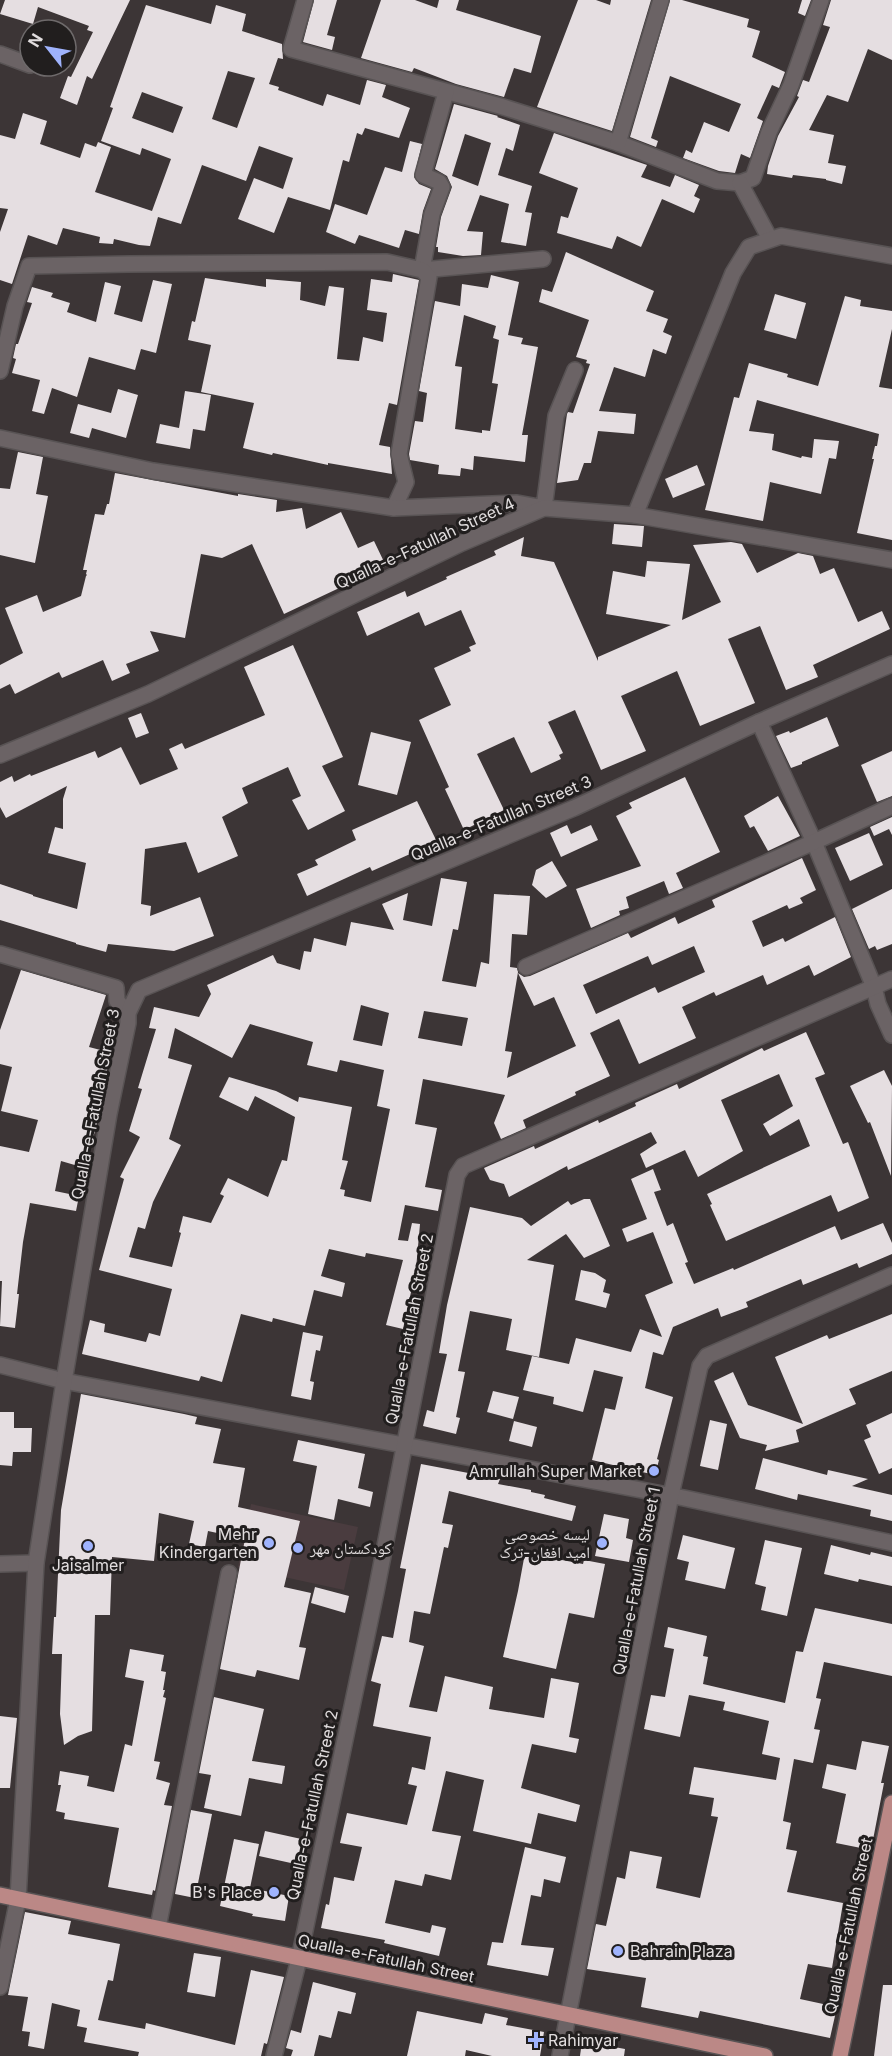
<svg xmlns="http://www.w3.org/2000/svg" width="892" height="2056" viewBox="0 0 892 2056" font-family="Inter,'Noto Naskh Arabic',sans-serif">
	<rect width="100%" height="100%" fill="#3c3536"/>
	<path fill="#4a3c3f" d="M251,1504L358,1527L344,1590L238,1567Z"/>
	<g fill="#e5dee1" fill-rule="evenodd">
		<path d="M5,0H130L92,79L87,76L77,105L60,98L68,76L71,77L93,32L87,30L89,26L38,7L33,24L0,14Z"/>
		<path d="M314,0H337L327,35L335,37L332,50L303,42Z"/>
		<path d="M381,0H415L437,8L439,0H459L456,10L541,36L531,73L514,68L504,97L456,84L414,68L412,72L361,58Z"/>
		<path d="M578,0H596L610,5L611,0H651L612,131L537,107Z"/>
		<path d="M670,0H682L749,19L747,27L760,31L752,57L785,72L779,88L772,85L757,118L763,121L750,158L741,154L735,173L719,171L683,158L686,150L692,153L704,122L729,132L741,104L670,76L651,138L658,141L656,147L630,137Z"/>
		<path d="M802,0H811L805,16L798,13Z"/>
		<path d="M831,0H892V60L868,49L848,102L827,95L809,130L834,135L828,163L846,166L842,184L826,180V179L793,175L792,178L767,174L768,166L778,136L799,97L797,96L803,80L809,82L830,27L823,25Z"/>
		<path d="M146,5L211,24L216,5L246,14L242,31L282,44L283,59L278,58L269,84L279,87L278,90L323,106L327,94L360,105L367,80L386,85L382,97L410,108L399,138L365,128L362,135L357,133L349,162L343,160L330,210L288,197L274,233L238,219L254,178L283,189L293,158L259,146L246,181L202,165L181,224L158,217L150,246L139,245L114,239L113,244L99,243L100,237L63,228L57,245L28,235L12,284L0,280V232L8,209L0,208V135L15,139L23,113L47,121L40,144L80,158L85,143L96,147L98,142L111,147L95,192L152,211L171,159L142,148L140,155L101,141L113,108L110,107ZM228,71L255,78L237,128L212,119ZM142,92L183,107L173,133L132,118Z"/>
		<path d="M454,104L498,116L497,117L520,125L513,151L506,148L498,175L532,186L525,212L532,213L526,246L501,242L509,204L480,195L467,231L483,232L481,255L463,256L438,252V247H436L441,217L452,187L447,176L435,169ZM465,134L491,143L478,186L452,176Z"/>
		<path d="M554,133L647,165L641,177L670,187L675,175L699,185L694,196L700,199L694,213L662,199L641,247L617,236L612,249L557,233L561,216L568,218L578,188L539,173Z"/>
		<path d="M410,141L422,144L414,177L419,184L431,189L423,211L419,234L405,230L399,248L359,235L355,244L326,232L335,204L367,215L385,167L402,172Z"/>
		<path d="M566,252L654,291L646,311L668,319L663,332L672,336L666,354L653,349L645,377L614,367L599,411L636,414L634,434L598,431L591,463H584L578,480L557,483L567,414L568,412L573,413L590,364L586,363L587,360L576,357L589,320L539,302L542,289L552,292Z"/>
		<path d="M393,274L419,280L397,405L389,403L379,445L390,447L392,474L328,463V465L273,453L272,455L243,448L254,403L201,392L211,345L188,340L192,321L195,322L205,278L266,287V279L301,282L300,300L325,306L329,286L344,288L337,359L359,361L363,337L383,342L387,313L367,310L371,279L392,282Z"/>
		<path d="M491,275L519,282L508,335L523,338L521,344L538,347L522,435H528L525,462L474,456L473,470L461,468L460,476L438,474L439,465L410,460L409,454L415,421L423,422L427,393L419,391L435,301L460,306L462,284L488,288ZM464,315L496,326L493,338L499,340L492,383L498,384L490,431L482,430V433L455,429L462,367L455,366Z"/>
		<path d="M153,280L172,284L156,353L141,349L135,370L89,357L77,397L52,388L44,414L32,411L40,380L12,373L16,359L13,358L16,344H18L32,303L27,302L32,287L53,293L51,297L70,303L67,312L96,322L105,282L121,286L114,314L142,322Z"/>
		<path d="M775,294L806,303L796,339L764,330Z"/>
		<path d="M845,296L861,300L860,306L892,311V329L879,387L892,389V540L857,533L874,459H872L875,446H877L879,434L757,400L749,431L774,434L772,450L801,458L802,456L812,458L814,439L839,441L836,459L829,458L821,494L770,482L763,521L705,510L734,397L739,398L749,363L788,374L787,377L818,386Z"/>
		<path d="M118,389L138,395L126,438L92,428L89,438L70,433L78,404L111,413Z"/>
		<path d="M185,391L211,395L205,431L193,429L190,449L156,443L160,424L179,428Z"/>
		<path d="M18,452L43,457L36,494L48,496L35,563L0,555V488L10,489Z"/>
		<path d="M697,465L705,485L673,498L665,479Z"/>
		<path d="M115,473L238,496V494L277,500L276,512L302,508L306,529L341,512L358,548L374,541L386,566L284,614L252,544L222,558L201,554L185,638L150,631L159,651L126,664L130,673L112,681L103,660L62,678L59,672L15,694L10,684L0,689V665L23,653L5,608L37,595L43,612L81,596L86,576L87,575L86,574L87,570H83L95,514L104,515L107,504H109Z"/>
		<path d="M614,524L644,526L642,547L612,544Z"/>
		<path d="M524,537L521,556L554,562L598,661V657L671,625L606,614L613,571L645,577L647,561L690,564L682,620L721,602L693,545L731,542L742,544L757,573L798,553L813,556L820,574L834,568L858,622L882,611L890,629L813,665L818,677L786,690L760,626L728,639L755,703L700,726L677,671L621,696L646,751L601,770L575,710L548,722L563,753L559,755L561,759L531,773L514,737L477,754L504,810L464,830L445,789L449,787L419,720L451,705L434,668L471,651L469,647L476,644L461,610L425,626L419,612L367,636L357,612L405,591L407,597L447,579L446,577L496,555L494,551Z"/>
		<path d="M293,645L343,757L322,766L345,811L308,830L292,800L301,796L288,767L242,788L248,803L222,817L238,856L198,873L186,842L145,849L141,904L151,906L150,916L200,897L214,936L174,951L108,944L106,952L76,944V943L0,920V884L33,895V896L77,909L86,863L48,853L55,827L63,829V799L67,786L6,818L0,807V782L12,776L14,782L30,774L31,776L95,751L98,758L121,747L140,785L178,769L169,749L182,743L185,749L265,715L244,667Z"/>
		<path d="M141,713L149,733L136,738L128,718Z"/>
		<path d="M827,717L839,746L802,762V764L791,768L776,736L789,731L790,733Z"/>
		<path d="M371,732L411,742L397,795L358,785Z"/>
		<path d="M892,751V796L877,802L861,765Z"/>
		<path d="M685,777L720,852L676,873L683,888L669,894L664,881L626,897L629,908L619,911L620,915L591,928L576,889L641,866L616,816L632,808L629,803Z"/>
		<path d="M778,796L800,836L768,851L754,826L750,828L744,816Z"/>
		<path d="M417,801L437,842L372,871L370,867L307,896L297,874L318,865L315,860L356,840L352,830Z"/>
		<path d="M892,817V835L889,829L874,836L870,827Z"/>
		<path d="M567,825L571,834L591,825L598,840L561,857L550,833Z"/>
		<path d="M869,833L883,865L850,881L835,848Z"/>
		<path d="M802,858L816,890L800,898L803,903L789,909L787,905L752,921L763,947L783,938L785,942L835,917L851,957L814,976L809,965L767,985L763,975L716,996L714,992L682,1007L696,1038L639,1064L619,1019L590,1033L610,1076L575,1092L576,1095L523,1120L526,1128L501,1139L494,1123L505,1095L423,1079L415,1124L437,1128L425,1187L442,1190L438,1211L405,1205L398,1240L408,1241L412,1223L420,1224L416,1269L403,1329L386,1325L403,1260L366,1253L365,1257L329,1249L321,1276L345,1283L342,1297L314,1290L305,1326L273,1318L272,1322L241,1314L222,1382L201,1376L199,1381L82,1354L90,1320L105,1324L104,1332L146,1342L149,1333L160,1336L172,1289L99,1270L124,1179L120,1177L140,1137L129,1131L142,1089L138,1088L156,1029L149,1028L154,1007L199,1017L211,994L207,985L273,955L277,963L300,970L304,951L311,952L314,938L346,946L351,922L394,930L382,904L408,893L403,920L432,926L441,878L467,882L458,930L453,929L442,981L476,987L481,962L489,964L494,894L530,896L527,935L512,934L510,967L517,968L518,972L505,1051L512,1052L507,1078L576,1046L554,997L534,1006L518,973L524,977L530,976L628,933L631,938L675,917L678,924L715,907L712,900ZM694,946L705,972L658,993L655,987L596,1014L583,985L648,956L652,965ZM361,1005L389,1013L382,1046L353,1040ZM424,1011L468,1018L462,1046L418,1038ZM250,1024L313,1042L307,1065L337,1072L340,1060L384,1070L377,1106L390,1109L371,1202L344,1196L345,1190L340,1189L348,1161L342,1160L352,1107L299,1097L298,1102L276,1091L229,1077L219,1097L248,1111L255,1096L295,1117L287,1161L282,1160L268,1197L228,1178L220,1194L224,1196L211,1223L183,1216L179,1232L181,1233L172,1267L129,1257L138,1227L145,1229L153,1202L181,1145L169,1139L192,1065L168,1058L175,1028L232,1058Z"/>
		<path d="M552,861L567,886L546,898L532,885L536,870Z"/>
		<path d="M892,889V944L877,950L875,946L869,949L852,909Z"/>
		<path d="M21,970L106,995L89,1047L112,1053L99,1098L102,1099L99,1116L85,1168L61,1161L55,1191L79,1196L76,1211L30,1203L23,1242L17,1294H19L15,1328L0,1326L2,1281H0V1146L29,1152L38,1120L1,1111L12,1067L0,1064V1030Z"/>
		<path d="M806,1032L825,1074L815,1078L843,1144L848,1142L869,1198L838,1212L831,1195L726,1241L710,1205L712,1204L707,1194L810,1146L799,1119L770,1136L763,1124L793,1106L779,1074L721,1100L743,1151L698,1177L685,1150L646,1168L640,1154L657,1143L651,1132L568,1170L567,1166L509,1197L504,1184L490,1180L484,1168L534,1146L535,1149L598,1120L599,1123L636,1106L635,1103L677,1084L679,1089L762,1048L764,1051Z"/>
		<path d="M884,1070L892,1086L891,1176L870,1122L868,1123L850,1086Z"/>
		<path d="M653,1169L661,1190L654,1192L667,1226L673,1223L688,1262L685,1263L694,1284L733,1268L734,1270L835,1226L841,1240L883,1223L892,1243V1254L859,1268L857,1263L803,1285L801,1279L746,1302L748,1307L721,1317L718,1308L673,1327L663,1355L653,1352L645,1388L673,1397L657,1459L659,1460L655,1475L592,1460L605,1408L615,1410L623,1377L594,1370L583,1412L553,1404L554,1397L523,1390L532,1356L569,1364L576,1338L631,1352L640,1329L662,1337L645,1295L673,1283L653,1232L627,1242L622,1229L647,1219L631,1179Z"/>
		<path d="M584,1199H590L610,1246L584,1258L566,1234L527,1260L554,1265L539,1357L506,1350L512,1319L470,1311L458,1371L465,1372L456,1417L460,1418L456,1434L423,1426L427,1410L434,1412L447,1354L439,1353L447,1305L470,1207L522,1218L531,1226L568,1201L571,1205Z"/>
		<path d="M581,1270L595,1273L606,1280L603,1292L610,1294L606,1308L575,1300Z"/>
		<path d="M892,1314V1371L849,1389L856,1404L796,1430L799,1442L765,1451L767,1445L740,1438L714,1381L733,1372L748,1405L803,1424L775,1357L827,1335L829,1339Z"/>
		<path d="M303,1332L323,1336L320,1351L316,1350L310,1381L314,1382L311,1400L291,1396Z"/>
		<path d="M493,1391L519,1397L513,1419L487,1412Z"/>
		<path d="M81,1394L184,1414L197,1417L195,1424L221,1429L213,1463L245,1468L238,1507L300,1521L284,1587L311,1593L299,1647L306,1648L299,1680L257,1670L255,1677L220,1669L245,1539L208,1531L205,1547L189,1544L194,1521L159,1513L154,1561L112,1557L110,1615H95L92,1731L78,1736L64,1745L60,1714L62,1654H52L54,1617H56L61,1510Z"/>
		<path d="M0,1412H14V1428H32L31,1452H13L12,1466L0,1465Z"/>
		<path d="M892,1413V1468L879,1474L864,1440L871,1437L866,1425Z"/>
		<path d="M710,1420L727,1424L718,1470L700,1466Z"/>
		<path d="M514,1421L537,1427L532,1447L509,1441Z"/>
		<path d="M298,1440L365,1454L358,1488L373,1492L370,1507L338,1499L334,1520L308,1514L317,1466L293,1461Z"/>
		<path d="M763,1458L827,1475L828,1470L868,1479L852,1486L892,1495V1521L870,1516L871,1510L798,1494L797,1500L755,1489Z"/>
		<path d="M421,1464L500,1479L498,1484L531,1490V1492L545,1495L544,1498L576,1506L572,1521L449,1491L442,1523L453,1525L448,1548L444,1547L430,1614L414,1611L409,1642L424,1646L409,1707L437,1712L445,1676L493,1687L489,1709L544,1718L551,1678L579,1683L569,1737L579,1739L576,1753L532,1744L521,1788L580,1805L576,1822L538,1813L531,1844L473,1831L484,1780L446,1771L432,1831L461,1836L451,1880L425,1874L422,1886L395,1880L385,1923L430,1933L432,1925L446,1928L439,1956L384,1943L385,1940L321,1928L326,1904L329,1905L334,1877L354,1881L362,1847L340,1843L347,1813L407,1825L417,1786L408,1784L412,1767L425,1770L431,1737L373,1726L381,1684L371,1681L382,1636L393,1638L406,1569L400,1568Z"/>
		<path d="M604,1514L629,1519L626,1538L633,1540L629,1562L595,1556Z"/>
		<path d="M683,1535L735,1548L725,1589L685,1580L689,1562L677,1559Z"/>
		<path d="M765,1540L802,1548L787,1616L761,1610L766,1587L755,1584Z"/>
		<path d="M831,1545L870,1555L871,1552L892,1557V1586L859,1579L858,1582L824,1574Z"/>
		<path d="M525,1553L583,1564L584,1560L605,1564L594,1618L569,1613L556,1669L503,1657L518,1591Z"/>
		<path d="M315,1587L349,1596L345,1613L311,1603Z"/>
		<path d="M815,1608L892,1624V1676L824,1662L816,1698L821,1699L814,1729L820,1730L813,1763L794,1759L783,1821L791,1823L786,1849L797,1851L787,1892L843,1903L832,1968L808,1964L800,1999L837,2007L830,2038L700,2011L698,2018L641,2007L646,1978L587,1969L596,1924L606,1926L617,1877L625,1879L630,1851L662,1857L656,1888L700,1898L718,1817L711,1816L714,1798L689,1794L694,1767L776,1780L780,1758L762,1754L769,1721L723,1710L725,1702L689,1695L680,1737L644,1729L651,1695L665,1697L674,1649L664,1647L668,1627L707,1636L703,1656L708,1657L703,1684L785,1703L796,1651L803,1652Z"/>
		<path d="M130,1649L164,1655L161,1671L166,1672L163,1690H165L163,1697L166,1698L154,1761L160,1762L156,1779L170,1783L164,1805L172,1806L155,1891L153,1890L152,1895L108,1887L119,1828L64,1819L65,1813L56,1811L61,1785H58L60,1771L89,1776L87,1786L114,1792L125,1744L132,1746L144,1681L125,1677Z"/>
		<path d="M214,1697L264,1709L252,1761L285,1766L282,1784L249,1778L241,1816L204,1808L211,1775L199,1773Z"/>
		<path d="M0,1716L17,1718L10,1788H0Z"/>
		<path d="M862,1741L889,1746L881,1783H884L871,1850L836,1843L846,1794L822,1788L827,1764L856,1770Z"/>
		<path d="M191,1810L212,1814L195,1898L175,1894Z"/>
		<path d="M265,1831L306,1840L300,1865L259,1856Z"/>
		<path d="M234,1839L259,1844L250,1888L289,1896L285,1921L252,1916L253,1914L220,1906Z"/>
		<path d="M525,1847L566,1857L560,1883L544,1879L541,1897L531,1895L521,1945L554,1948L548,1976L487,1965L492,1942L503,1943Z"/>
		<path d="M25,1912L71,1921L68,1934L120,1944L113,1981L108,1980L98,2020L145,2029L146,2023L235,2045L251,1970L284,1977L267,2044L264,2043L261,2056H138L139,2052L84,2042L87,2028L77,2026L80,2010L52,2003L44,2049L28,2046L30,2032L22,2031L28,1997L8,1995Z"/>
		<path d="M194,1953L221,1957L215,1997L187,1992Z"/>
		<path d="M313,1982L356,1993L351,2014L338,2011L331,2038L319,2035L314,2056H291L293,2050L286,2048L291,2030L301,2033Z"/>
		<path d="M883,1985H892V2056H874Z"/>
		<path d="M417,2011L482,2024L485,2013L508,2018L506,2025L544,2032L540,2056H492L466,2050L465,2056H407Z"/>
		<path d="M582,2041L625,2049L624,2056H580Z"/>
	</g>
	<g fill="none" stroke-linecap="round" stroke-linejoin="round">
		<g stroke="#585354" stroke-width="18">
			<g id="minor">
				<path d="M305,0L291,49L500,106L618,143L717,181L740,183L753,178L769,132L791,85L821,0"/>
				<path d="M0,54L30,65"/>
				<path d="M446,92L423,175L439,182L442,187L432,214L422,270L543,259"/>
				<path d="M618,143L661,0"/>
				<path d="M740,183L770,239"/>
				<path d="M0,371L15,306L29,266L129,264L387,262L422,270L429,277L399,454L406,482L394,508"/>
				<path d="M0,438L153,471L394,508L517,503L544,508L556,416L575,370"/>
				<path d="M635,515L733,273L749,247L781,236L892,256"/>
				<path d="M759,722L814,842L874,987L878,1004L892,1035"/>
				<path d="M0,755L148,694L462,543L544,508L635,515L892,560"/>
				<path d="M0,954L116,988L117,1001L128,1013"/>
				<path d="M526,967L814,842L892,806"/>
				<path d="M0,1365L64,1381L684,1498L892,1543"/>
				<path d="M0,1564L36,1563"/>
				<path d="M158,1927L229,1573"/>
				<path d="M0,1987L18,1899L36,1563L64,1381L109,1114L128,1023V1013L139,990L574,808L759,722L892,664"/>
				<path d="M274,2056L299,1959L376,1592L457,1175L463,1166L892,979"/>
				<path d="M560,2056L671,1495L700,1366L707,1356L892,1275"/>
			</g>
		</g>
		<g stroke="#585354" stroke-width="18">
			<g id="major">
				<path d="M0,1895L765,2056"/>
				<path d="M840,2056L892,1803"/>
			</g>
		</g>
		<use href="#minor" stroke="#6b6365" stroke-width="15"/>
		<use href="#major" stroke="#bb8886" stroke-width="15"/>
	</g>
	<g fill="#9fb3fd" stroke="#211e1e" stroke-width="2">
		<circle cx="654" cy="1471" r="6"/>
		<circle cx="269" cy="1543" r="6"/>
		<circle cx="602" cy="1543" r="6"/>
		<circle cx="88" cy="1546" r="6"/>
		<circle cx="298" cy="1548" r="6"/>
		<circle cx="274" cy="1892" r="6"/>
		<circle cx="618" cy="1951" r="6"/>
		<path d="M533 2031h6v6h6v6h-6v6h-6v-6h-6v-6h6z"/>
	</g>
	<g text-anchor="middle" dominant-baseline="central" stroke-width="6" stroke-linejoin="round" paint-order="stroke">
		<g font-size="16" fill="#e1ddde" stroke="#211e1e">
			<text transform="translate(425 543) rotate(-25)">Qualla-e-Fatullah Street 4</text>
			<text transform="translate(501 818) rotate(-23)">Qualla-e-Fatullah Street 3</text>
			<text transform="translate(95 1104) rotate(-79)">Qualla-e-Fatullah Street 3</text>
			<text transform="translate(409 1329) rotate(-79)">Qualla-e-Fatullah Street 2</text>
			<text transform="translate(636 1581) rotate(-79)">Qualla-e-Fatullah Street 1</text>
			<text transform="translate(312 1805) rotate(-78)">Qualla-e-Fatullah Street 2</text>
			<text transform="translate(848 1926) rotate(-78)">Qualla-e-Fatullah Street</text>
			<text transform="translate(386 1958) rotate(12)">Qualla-e-Fatullah Street</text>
		</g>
		<g font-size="16" fill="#e1ddde" stroke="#211e1e" text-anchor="end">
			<text x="642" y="1471">Amrullah Super Market</text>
			<text x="257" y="1534">Mehr<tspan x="257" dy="18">Kindergarten</tspan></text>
			<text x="590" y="1534">لیسه خصوصی<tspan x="590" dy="18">امید افغان-ترک</tspan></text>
			<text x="310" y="1548" text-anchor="start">کودکستان مهر</text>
			<text x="88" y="1565" text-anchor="middle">Jaisalmer</text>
			<text x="262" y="1892">B's Place</text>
			<text x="630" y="1951" text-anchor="start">Bahrain Plaza</text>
			<text x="548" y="2040" text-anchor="start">Rahimyar</text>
		</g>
	</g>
	<g transform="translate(48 48) rotate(301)"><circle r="28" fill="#211e1e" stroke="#6e6a6b" stroke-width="1.5"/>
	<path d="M0-4.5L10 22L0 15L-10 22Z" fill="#9fb3fd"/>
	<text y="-9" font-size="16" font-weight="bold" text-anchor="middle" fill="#e1ddde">N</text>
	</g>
</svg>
